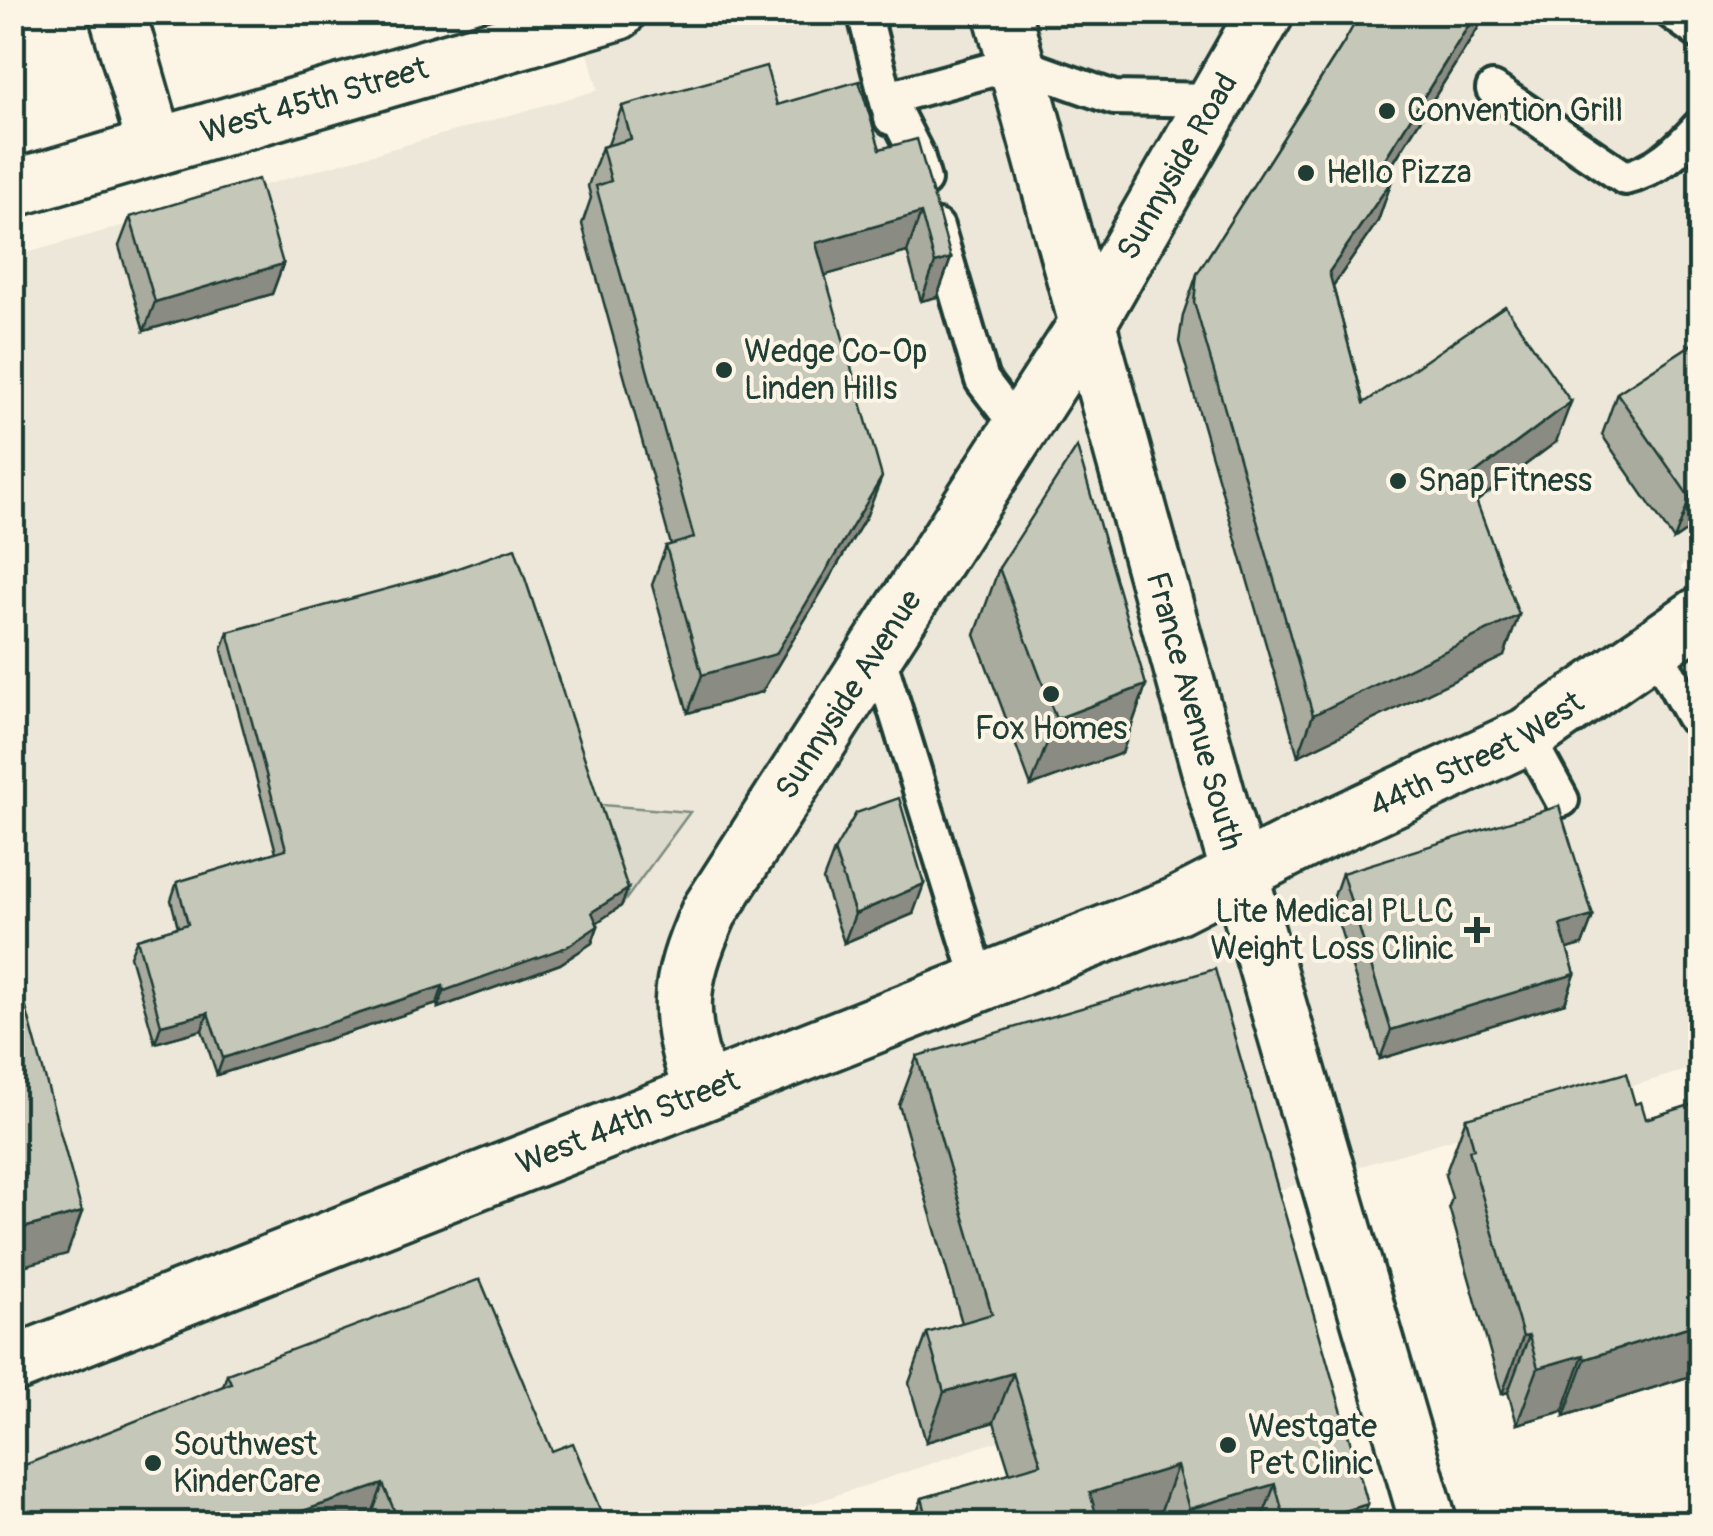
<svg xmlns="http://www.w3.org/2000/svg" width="1713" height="1536" viewBox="0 0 1713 1536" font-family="Pangolin,sans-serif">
	<rect width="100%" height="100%" fill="#fcf5e5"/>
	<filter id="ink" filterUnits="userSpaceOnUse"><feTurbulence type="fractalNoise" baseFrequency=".01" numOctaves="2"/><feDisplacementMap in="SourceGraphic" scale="20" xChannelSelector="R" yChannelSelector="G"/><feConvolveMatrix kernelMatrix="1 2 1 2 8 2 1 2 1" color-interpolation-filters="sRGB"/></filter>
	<g filter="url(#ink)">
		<path fill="#ece7d8" d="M577,13H1700V553L1680,567L1700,599V1066L1256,1197L1342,1523H1084L1052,1423L753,1523L13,1524V257L598,90Z"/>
		<path fill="#dcdacc" stroke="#7e8c80" stroke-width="2.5" d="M589,804L690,812L621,906Z"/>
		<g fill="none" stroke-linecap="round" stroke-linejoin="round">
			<g stroke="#1f3d34" stroke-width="40">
				<g id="lane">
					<path d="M864,12L891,118"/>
					<path d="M1671,12L1700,33"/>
					<path d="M1493,89L1625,178C1658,170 1678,150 1700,126"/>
					<path d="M888,98L917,155L924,180"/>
					<path d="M888,98L1016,63L1114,98L1214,100"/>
					<path d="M937,227L982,380L1021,431"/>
					<path d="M876,648L980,983"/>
					<path d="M1654,648L1692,716"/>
					<path d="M1527,736L1562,800"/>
				</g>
			</g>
			<g stroke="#1f3d34" stroke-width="62">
				<g id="street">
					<path d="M117,12L156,147"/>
					<path id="s1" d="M12,189L617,12"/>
					<path id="s2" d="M1089,321L1266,12"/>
				</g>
			</g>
			<g stroke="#1f3d34" stroke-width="62">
				<g id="secondary">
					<path id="s3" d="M1002,12L1219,803L1429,1524"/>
					<path id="s4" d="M702,1092C676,1015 676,987 709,912L1089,321"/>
					<path id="s5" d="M12,1365L1176,906L1317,834L1527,736L1700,615"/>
				</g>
			</g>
			<use href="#lane" stroke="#fcf5e5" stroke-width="32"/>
			<use href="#street" stroke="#fcf5e5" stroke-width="55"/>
			<use href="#secondary" stroke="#fcf5e5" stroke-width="55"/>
		</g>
		<g fill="#a9ab9f" stroke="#1f3d34" stroke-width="2.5">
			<path d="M1478,28L1387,173L1392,180L1378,221L1333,286L1364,403L1556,442L1476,502L1504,656L1298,756L1179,342L1183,315L1197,274L1343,44Z"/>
			<path d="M777,105L880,149L951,258L937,297L921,301L907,252L825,275L867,515L762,692L688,713L652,585L666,546L671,545L582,224L591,198L588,186L602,147L608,145L622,106Z"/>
			<path d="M1700,195V225L1692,218Z"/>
			<path d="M130,217L283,264L272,294L144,331L119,246Z"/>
			<path d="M1700,339V522L1674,540L1602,435L1617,393Z"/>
			<path d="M999,568L1146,685L1122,753L1031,786L975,635Z"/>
			<path d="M228,632L628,889L621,906L597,922L598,926L592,943L560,964L438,1008L437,1004L217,1075L202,1030L155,1043L130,956L137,939L178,927L171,900L177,882L276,852L222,650Z"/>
			<path d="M834,851L913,914L844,943L823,880Z"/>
			<path d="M1342,873L1593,916L1582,945L1567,949L1575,974L1565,1003L1380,1059L1332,902Z"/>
			<path d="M917,1056L1361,1524H1161L1159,1516L1135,1524H913L922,1498L1010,1473L994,1422L926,1442L909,1383L927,1333L962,1323L899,1105Z"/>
			<path d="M1700,1102V1373L1564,1416L1563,1411L1517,1424L1508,1392L1502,1394L1449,1207L1452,1198L1445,1175L1466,1118L1635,1104L1646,1119Z"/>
			<path d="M227,1374L552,1451L606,1524H374L371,1517L223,1386Z"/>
		</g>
		<g fill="#8a8b82" stroke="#1f3d34" stroke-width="2.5">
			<path d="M283,12H308L281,19Z"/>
			<path d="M1477,12H1484L1478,28L1366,206L1381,165Z"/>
			<path d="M1392,180L1378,221L1314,313L1329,272Z"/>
			<path d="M921,213L907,252L802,282L816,243Z"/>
			<path d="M951,258L937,297L921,301L935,263Z"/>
			<path d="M283,264L272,294L144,331L155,302Z"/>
			<path d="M1571,402L1556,442L1453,519L1468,479Z"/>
			<path d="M882,477L867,515L762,692L688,713L702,675Z"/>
			<path d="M1700,491V522L1674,540L1690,498Z"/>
			<path d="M1519,615L1504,656L1298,756L1313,715Z"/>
			<path d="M1146,685L1122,753L1031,786L1056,719Z"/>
			<path d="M924,884L913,914L844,943L855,914Z"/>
			<path d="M628,889L621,906L586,930L592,912Z"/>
			<path d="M1593,916L1582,945L1550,954L1560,925Z"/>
			<path d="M598,926L592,943L560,964L438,1008L444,991Z"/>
			<path d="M1575,974L1565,1003L1380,1059L1391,1030Z"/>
			<path d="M443,986L437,1004L217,1075L223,1058Z"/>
			<path d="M208,1013L202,1030L155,1043L161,1025Z"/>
			<path d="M82,1212L67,1254L12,1269V1231Z"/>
			<path d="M1700,1323V1373L1564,1416L1585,1359Z"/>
			<path d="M1529,1336L1508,1392L1502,1394L1523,1337Z"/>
			<path d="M1583,1355L1563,1411L1517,1424L1538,1368Z"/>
			<path d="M1013,1373L994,1422L926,1442L944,1392Z"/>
			<path d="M1177,1466L1159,1516L1135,1524H1079L1090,1493Z"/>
			<path d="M383,1484L371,1517L351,1524H264Z"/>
			<path d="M1275,1484L1260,1524H1184L1189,1509Z"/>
			<path d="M1368,1504L1361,1524H1301Z"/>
		</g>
		<g fill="#c5c7b9" stroke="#1f3d34" stroke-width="2.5">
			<path d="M1361,12H1477L1381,165L1392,180L1329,272L1364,403L1505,306L1571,402L1468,479L1519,615L1313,715L1194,302L1197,274L1343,44Z"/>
			<path d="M766,66L777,105L859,81L880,149L917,139L951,258L935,263L921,213L816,243L882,477L776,654L702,675L666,546L694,538L596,186L611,181L602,147L631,139L622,106Z"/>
			<path d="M258,179L283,264L155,302L130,217Z"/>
			<path d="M1700,339V491L1690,498L1617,393Z"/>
			<path d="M1077,447L1146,685L1056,719L999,568Z"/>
			<path d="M515,548L628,889L592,912L598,926L567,947L444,991L443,986L223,1058L208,1013L161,1025L137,939L188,924L177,882L286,849L228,632L438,575Z"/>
			<path d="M899,798L924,884L855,914L834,851L856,813Z"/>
			<path d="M1559,806L1593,916L1560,925L1575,974L1391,1030L1342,873Z"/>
			<path d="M1215,969L1368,1504L1301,1524H1286L1275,1484L1189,1509L1177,1466L1090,1493L1099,1524H929L922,1498L1041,1464L1013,1373L944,1392L927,1333L992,1314L917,1056Z"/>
			<path d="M20,986L82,1212L12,1231V988Z"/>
			<path d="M1626,1073L1635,1104L1641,1102L1646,1119L1700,1102V1323L1585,1359L1583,1355L1538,1368L1529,1336L1523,1337L1469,1150L1474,1149L1466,1118Z"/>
			<path d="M480,1279L552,1451L573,1443L606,1524H400L383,1484L264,1524H12V1470L231,1383L227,1374Z"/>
			<path d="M841,1518L842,1524H820Z"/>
		</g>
	</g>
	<g fill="#1f3d34" stroke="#fcf5e5" stroke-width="4">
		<circle cx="1387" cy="111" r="10"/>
		<circle cx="1306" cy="173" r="10"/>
		<circle cx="724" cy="370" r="10"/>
		<circle cx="1398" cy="481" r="10"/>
		<circle cx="1051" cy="694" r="10"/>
		<path d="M1472 915h10v10h10v10h-10v10h-10v-10h-10v-10h10z"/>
		<circle cx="1228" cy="1445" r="10"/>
		<circle cx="153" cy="1463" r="10"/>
	</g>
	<g text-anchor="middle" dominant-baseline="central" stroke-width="8" stroke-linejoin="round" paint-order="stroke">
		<g font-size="32" fill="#1f3d34" stroke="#fcf5e5">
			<text stroke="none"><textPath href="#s1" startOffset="315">West 45th Street</textPath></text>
			<text stroke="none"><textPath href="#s2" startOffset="178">Sunnyside Road</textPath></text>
			<text stroke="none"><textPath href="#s4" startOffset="445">Sunnyside Avenue</textPath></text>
			<text stroke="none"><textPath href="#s3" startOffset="725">France Avenue South</textPath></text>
			<text stroke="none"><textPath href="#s5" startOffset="1588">44th Street West</textPath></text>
			<text stroke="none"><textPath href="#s5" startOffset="662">West 44th Street</textPath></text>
		</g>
		<g font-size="32" fill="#1f3d34" stroke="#fcf5e5" text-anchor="start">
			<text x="1407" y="111">Convention Grill</text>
			<text x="1326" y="173">Hello Pizza</text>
			<text x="744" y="352">Wedge Co-Op<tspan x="744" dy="37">Linden Hills</tspan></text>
			<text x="1418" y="481">Snap Fitness</text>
			<text x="1051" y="729" text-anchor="middle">Fox Homes</text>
			<text x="1454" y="912" text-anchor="end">Lite Medical PLLC<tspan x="1454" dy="37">Weight Loss Clinic</tspan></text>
			<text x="1248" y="1427">Westgate<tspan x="1248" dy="37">Pet Clinic</tspan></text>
			<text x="173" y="1445">Southwest<tspan x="173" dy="37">KinderCare</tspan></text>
		</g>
	</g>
	<rect width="1713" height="1536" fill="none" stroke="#fcf5e5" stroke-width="50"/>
	<rect x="25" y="25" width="1663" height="1486" fill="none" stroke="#1f3d34" stroke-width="4" filter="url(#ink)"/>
</svg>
